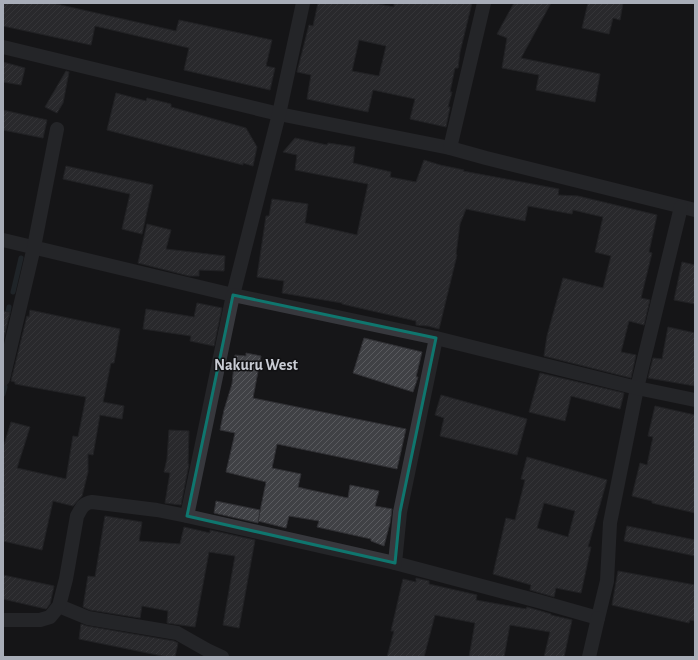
<svg xmlns="http://www.w3.org/2000/svg" width="698" height="660" viewBox="0 0 698 660" font-family="'Alegreya Sans',sans-serif">
	<defs>
		<pattern id="building-hatch" width="6" height="6" patternUnits="userSpaceOnUse"><rect width="6" height="6" fill="#404145"/><path d="M-1 1l2-2M0 6l6-6M5 7l2-2" fill="none" stroke="#595a5e"/></pattern>
	</defs>
	<rect width="100%" height="100%" fill="#161618"/>
	<g fill="none" stroke-linecap="round" stroke-linejoin="round">
		<g stroke="#2c353c" stroke-width="5">
			<path d="M13,292L21,258"/>
			<path d="M7,317L9,307"/>
			<path d="M3,394L5,387"/>
		</g>
	</g>
	<g fill="url(#building-hatch)" stroke="#303034" fill-rule="evenodd">
		<path d="M3,3H52L176,31L179,20L272,40L266,66L275,68L270,90L184,70L189,48L95,26L91,45L3,26Z"/>
		<path d="M318,3H374L394,7V3H472L460,52L458,68H455L450,92H452L448,107H450L446,127L410,119L415,99L373,90L368,112L307,99L311,75L297,72L309,25L313,26ZM359,40L386,46L379,76L352,71Z"/>
		<path d="M514,3H551L521,58L600,74L595,102L536,90L539,75L502,68L507,38L497,34Z"/>
		<path d="M588,3H623L620,20L613,18L609,34L582,28Z"/>
		<path d="M3,62L25,68L21,85L3,82Z"/>
		<path d="M66,71L69,72L63,103L57,113L45,107Z"/>
		<path d="M116,93L146,101L147,98L171,104V107L246,128L257,147L253,166L243,163V165L107,130Z"/>
		<path d="M3,110L47,120L43,138L3,130Z"/>
		<path d="M295,138L327,145L328,143L355,147L353,163L391,172L390,177L416,182L424,160L440,165L464,170L463,171L559,189L558,195L578,196L657,215L649,252L652,253L641,298L650,300L644,325L629,321L621,352L636,355L631,378L544,356L547,336L563,278L603,288L611,256L595,252L603,217L573,210L572,214L528,206L525,221L466,209L460,224L456,254L457,255L439,329L428,326L416,325V321L342,304V303L282,293L284,281L257,277L266,216H269L272,199L308,204L305,223L357,235L368,184L295,170L297,155L283,152Z"/>
		<path d="M66,166L153,185L142,234L122,229L130,194L63,179Z"/>
		<path d="M147,224L171,230L166,249L225,256L224,271L199,270V276H189L138,263Z"/>
		<path d="M682,262L695,265V304L674,300Z"/>
		<path d="M197,303L222,308L214,346L190,341L191,336L143,329L146,309L194,317Z"/>
		<path d="M30,310L120,329L114,363H111L103,402L124,406L122,419L100,415L93,455L88,454V472L82,496L73,506L53,501L42,550L3,541V448L11,422L30,427L17,468L66,479L73,436L78,437L86,397L15,384V382L11,381L27,316L29,317Z"/>
		<path d="M3,311L10,312L3,342Z"/>
		<path d="M668,327L695,333V386L648,378L653,358L662,359Z"/>
		<path d="M364,338L422,352L416,377H418L413,392L353,373Z"/>
		<path d="M246,353L261,356L253,398L406,429L397,469L277,444L272,468L301,474L298,487L306,489L348,498L350,485L379,491L375,506L392,509L390,523L384,546L371,541V539L317,527L319,521L289,516L286,528L258,521L266,482L226,472L235,433L220,430L224,410L232,384L235,355L246,356Z"/>
		<path d="M540,373L624,393L620,409L571,396L565,421L529,412Z"/>
		<path d="M441,395L527,419L517,455L440,436L444,418L435,415Z"/>
		<path d="M655,406L695,415V513L652,503V501L632,496L640,463L647,465L653,437L648,436Z"/>
		<path d="M169,430L189,431L188,464H189L181,505L165,503L170,473L164,472L167,459Z"/>
		<path d="M527,457L607,480L588,547H591L581,593L556,588L554,597L530,590L531,585L493,574L506,518L515,520L525,480L521,479ZM544,503L575,511L568,537L537,528Z"/>
		<path d="M216,501L260,510L258,523L214,513Z"/>
		<path d="M105,516L142,522L139,541L180,544L184,527L210,533V530L255,540L239,628L223,625L235,556L209,552L195,627L167,623L168,611L142,606L140,618L90,610L83,607L88,576L95,577Z"/>
		<path d="M627,526L695,540V556L624,541Z"/>
		<path d="M618,571L695,585V621L690,620L689,623L612,605Z"/>
		<path d="M3,575L54,586L50,604L46,609L3,599Z"/>
		<path d="M416,578L429,581V584L477,595L476,600L526,609L527,607L551,614V615L572,620L564,657H544L550,632L510,625L504,657H469L475,623L435,615L424,657H387L394,631H391L403,579L416,582Z"/>
		<path d="M81,624L87,626L174,641L178,643L175,657H167L79,639Z"/>
	</g>
	<g fill="none" stroke-linecap="round" stroke-linejoin="round">
		<g stroke="#37383d" stroke-width="14">
			<path d="M3,47L279,114L450,148L486,158L695,210"/>
			<path d="M450,148L484,3"/>
			<path d="M3,240L233,295L279,114L303,3"/>
			<path d="M436,338L400,512L395,563L538,601L598,618L607,581L610,523L637,388L681,207"/>
			<path d="M3,379L34,247L57,129"/>
			<path d="M187,516L395,563"/>
			<path d="M59,606L88,618L177,633L207,650L222,657"/>
			<path d="M3,620H40L50,617L59,606L66,579L77,516C81,509 83,503 92,502L157,510L187,516L233,295L436,338L637,388L695,400"/>
			<path d="M589,657L598,618"/>
		</g>
	</g>
	<path d="M0 0H698V660H0ZM233,295L436,338L400,512L395,563L187,516Z" fill="#161618" fill-opacity=".55" fill-rule="evenodd"/>
	<path fill="none" stroke="#0f766e" stroke-width="3" stroke-linejoin="round" d="M233,295L436,338L400,512L395,563L187,516Z"/>
	<g text-anchor="middle" dominant-baseline="central" stroke-width="3" stroke-linejoin="round" paint-order="stroke">
		<g font-size="16" font-weight="bold" fill="#c9ccd4" stroke="#111113">
			<text x="256" y="365">Nakuru West</text>
		</g>
	</g>
	<rect width="698" height="660" fill="none" stroke="#a8adb8" stroke-width="8"/>
</svg>
